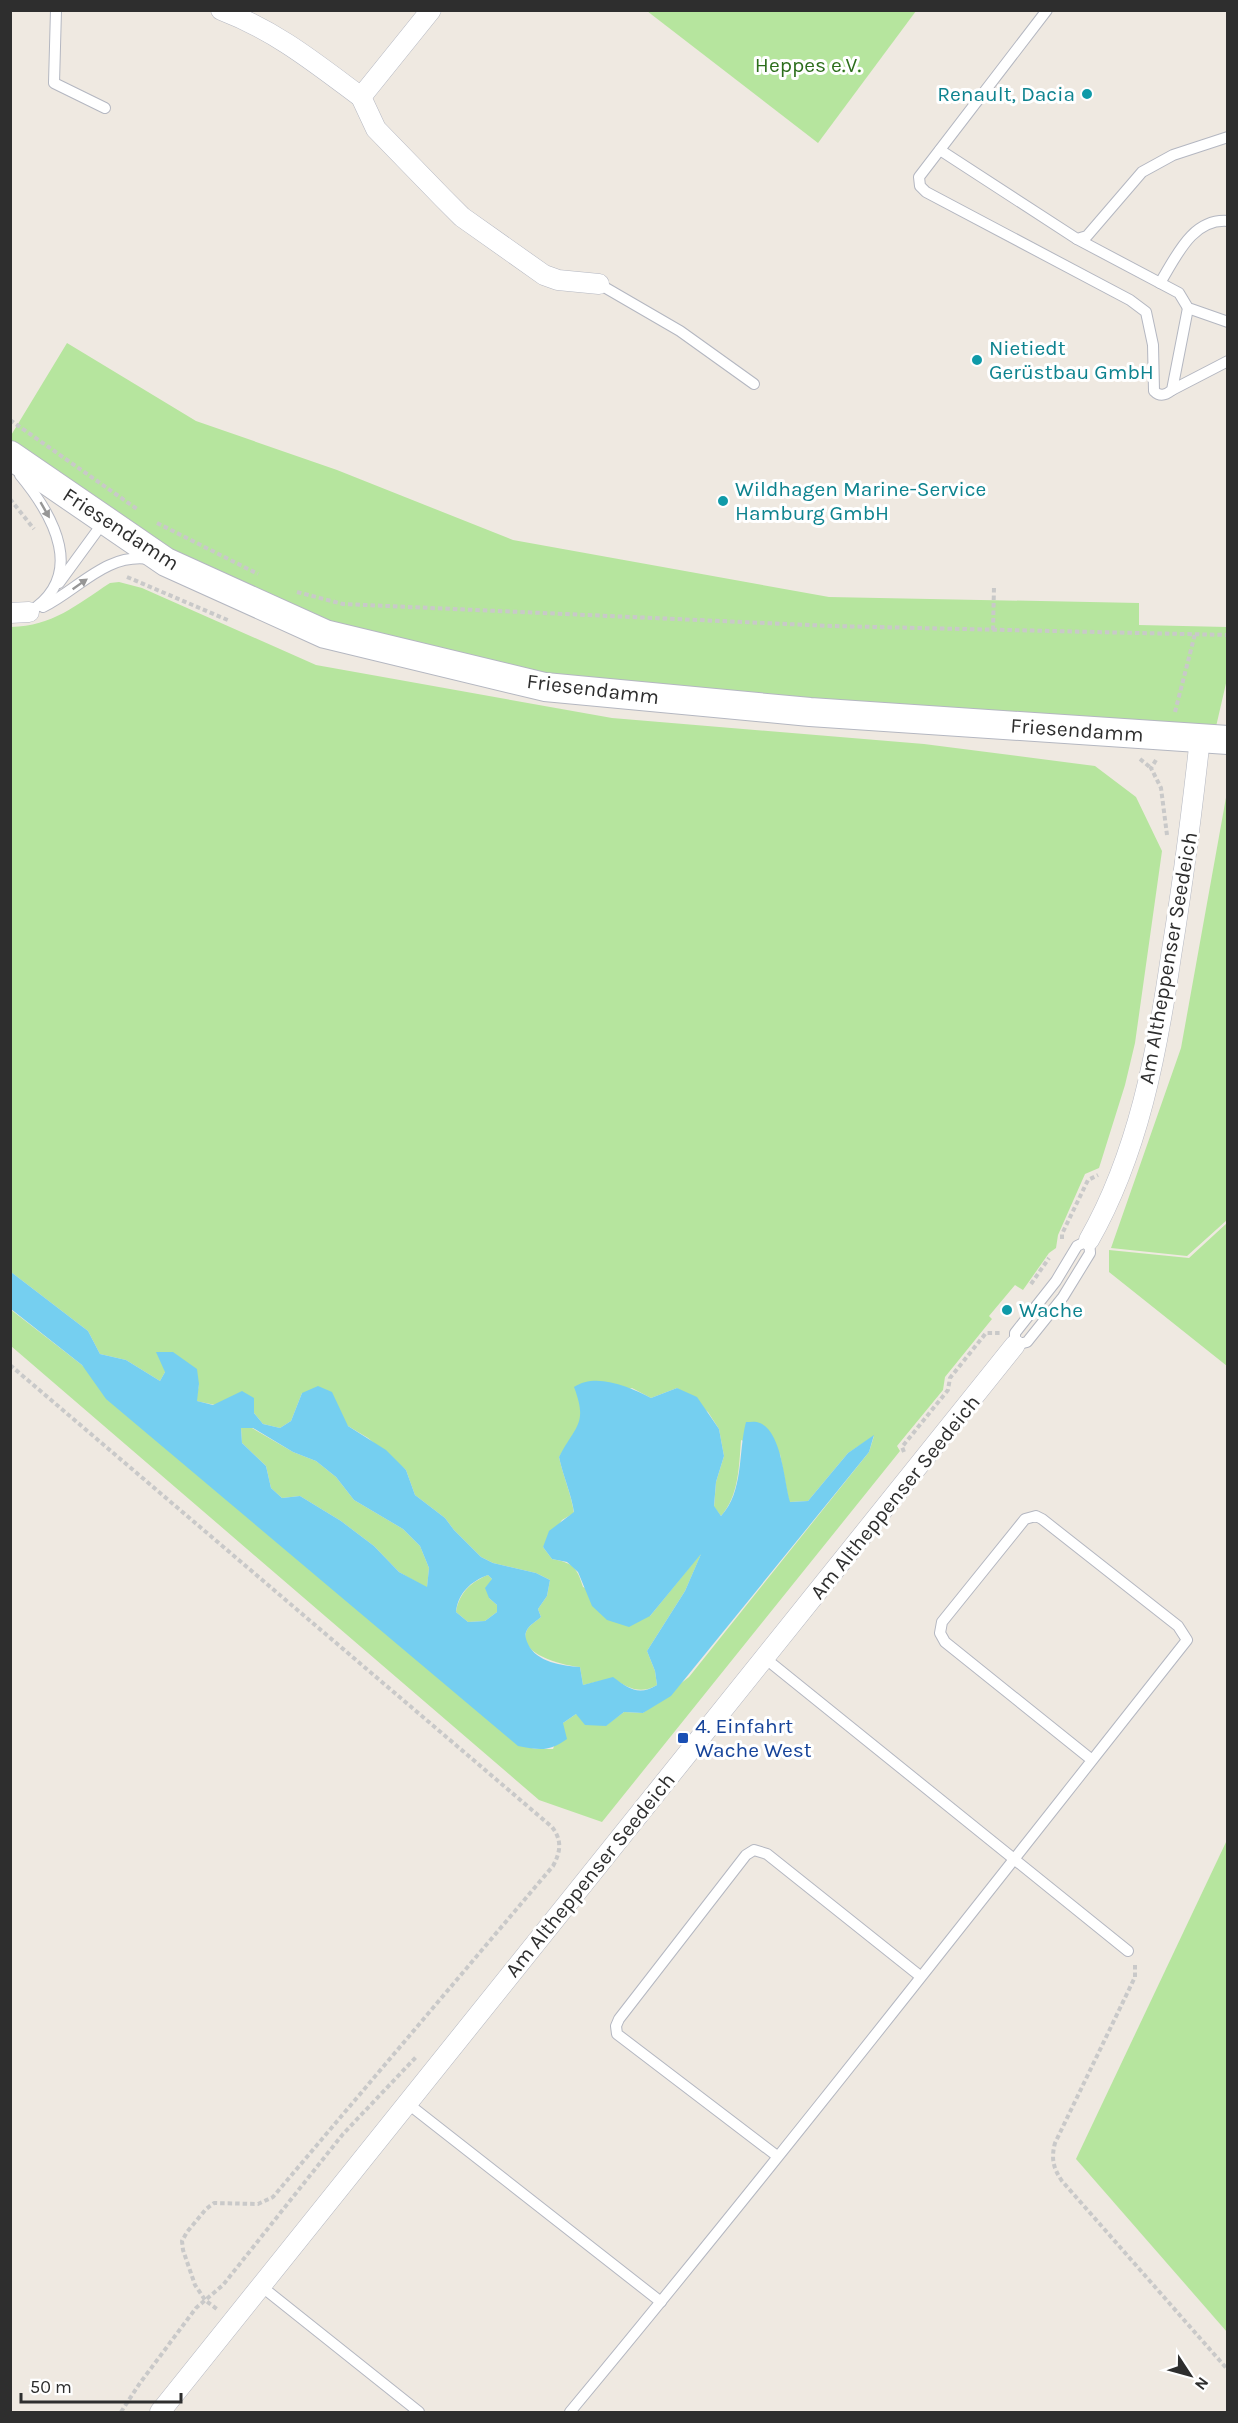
<svg xmlns="http://www.w3.org/2000/svg" width="1238" height="2423" viewBox="0 0 1238 2423" font-family="Karla,sans-serif">
	<rect width="100%" height="100%" fill="#efe9e1"/>
	<g fill="#b6e59e">
		<path d="M647,11H916L818,143Z"/>
		<path d="M67,343L196,421L337,470L513,540L829,597L1139,603V625L1227,627V679L1215,731L548,679L328,625L171,554L11,447L10,437Z"/>
		<path d="M119,582L142,588L316,665L612,718L924,744L1095,766L1136,797L1162,851L1135,1043L1125,1085L1099,1168L1085,1174L1058,1235L1056,1248L1049,1253L1023,1290L1015,1285L989,1316L992,1319L945,1377L943,1390L897,1446L900,1451L602,1822L539,1800L11,1346L10,1309L82,1365L518,1745L536,1749H553L563,1723L576,1714L605,1726L624,1712L643,1713L689,1677L869,1452L874,1436L848,1453L808,1501L789,1502L780,1454L741,1440C739,1466 739,1496 721,1516L714,1507L716,1482L724,1456L719,1429L708,1412L677,1388L651,1398L632,1388L582,1406L581,1423L559,1457C563,1476 571,1493 574,1513L562,1520L543,1547L552,1559C573,1563 577,1567 583,1587L650,1616L702,1552L685,1591L647,1651L655,1671L657,1685C640,1695 628,1688 613,1678L583,1685L580,1667C565,1666 515,1654 527,1630C529,1625 537,1621 541,1617L538,1609L547,1596L550,1580L536,1573L493,1563L481,1557L454,1530L445,1518L415,1495L406,1470L368,1438L348,1426L302,1393L291,1421L280,1428L263,1424L254,1413L196,1401L199,1384L165,1372L160,1381L126,1360L100,1354L88,1331L11,1272V627C53,626 76,605 110,583Z"/>
		<path d="M1227,792V1220L1187,1256L1111,1248L1181,1048Z"/>
		<path d="M1227,1223V1366L1109,1272V1250L1189,1258Z"/>
		<path d="M241,1428H252L293,1452L316,1461L336,1477L354,1500L403,1529L420,1546L429,1568L427,1588L399,1572L374,1546L341,1521L300,1496L282,1498L271,1488L266,1466L242,1443Z"/>
		<path d="M488,1575L492,1579L489,1598L497,1605V1612L485,1621L468,1622L456,1612C459,1593 471,1582 488,1575Z"/>
		<path d="M1227,1840V2332L1076,2159Z"/>
	</g>
	<path fill="#75cff0" fill-rule="evenodd" d="M11,1272L88,1331L100,1354L126,1360L160,1381L165,1372L156,1352H173L197,1369L199,1384L197,1401L213,1405L242,1391L254,1398V1413L263,1424L280,1428L291,1421L302,1393L318,1386L332,1392L348,1426L386,1450L406,1470L415,1495L445,1518L454,1530L481,1557L493,1563L536,1573L550,1580L547,1596L538,1609L541,1617C537,1621 529,1625 527,1630C524,1635 526,1639 528,1644C536,1662 563,1666 580,1667L583,1685L613,1677C629,1689 639,1696 657,1685L655,1671L647,1651L685,1591L701,1554L650,1616L629,1627L607,1620L592,1606L578,1572L567,1562L552,1559L543,1547L549,1531L574,1512C571,1493 563,1476 559,1457C576,1425 588,1424 574,1387C596,1372 630,1387 651,1398L677,1388L697,1397L719,1429L724,1456L716,1482L714,1506L721,1516C744,1492 738,1452 746,1422C750,1422 756,1421 760,1423C782,1432 784,1482 790,1502L808,1501L848,1453L874,1435L869,1452L671,1696L643,1713L624,1712L606,1726L585,1725L576,1714L563,1723L567,1739C549,1752 540,1750 518,1746L106,1399L82,1365L11,1309ZM241,1428H253L293,1452L316,1461L336,1477L354,1500L403,1529L420,1546L429,1568L427,1587L399,1572L374,1546L341,1521L300,1496L282,1498L271,1488L266,1466L242,1443ZM488,1575L492,1579L485,1588L489,1598L497,1605V1612L485,1621L468,1622L456,1612C458,1593 471,1581 488,1575Z"/>
	<g fill="none" stroke-linecap="round" stroke-linejoin="round">
		<g stroke="#b4b7c1" stroke-width="12">
			<g id="service">
				<path d="M56,10L54,83L105,108"/>
				<path d="M1047,10L919,177L920,186L926,192L1130,300L1146,312L1153,345L1154,391C1160,397 1166,395 1172,390L1188,308"/>
				<path d="M940,150L1077,239L1087,236L1142,172L1173,155L1228,137"/>
				<path d="M1077,239L1179,293L1188,308L1228,322"/>
				<path d="M1160,283C1176,257 1192,218 1228,221"/>
				<path d="M599,284L680,331L754,384"/>
				<path d="M1172,390L1228,361"/>
				<path d="M20,475C54,516 87,576 29,612"/>
				<path d="M59,583L105,520"/>
				<path d="M43,607C79,589 106,553 149,559"/>
				<path d="M1089,1240L1090,1253L1063,1297L1027,1342L1015,1345V1333L1056,1281L1077,1246Z"/>
				<path d="M766,1659L1128,1951"/>
				<path d="M407,2103L661,2302"/>
				<path d="M777,2156L617,2034L616,2026L619,2019L746,1855L754,1850L767,1854L920,1976"/>
				<path d="M261,2286L419,2412"/>
				<path d="M570,2412C780,2159 983,1898 1187,1640L1178,1626L1042,1519L1036,1516L1025,1519L942,1622L940,1633L945,1642L1092,1760"/>
			</g>
		</g>
		<g stroke="#b4b7c1" stroke-width="21">
			<g id="minor">
				<path d="M221,10C276,31 314,62 361,97L431,10"/>
				<path d="M361,97L376,129L443,198L462,217L544,275L558,280L599,284"/>
				<path d="M10,613L29,612"/>
				<path d="M1089,1240C1138,1154 1157,1053 1171,956C1183,883 1192,811 1200,738"/>
				<path d="M160,2412L1015,1345"/>
			</g>
		</g>
		<g stroke="#b4b7c1" stroke-width="30">
			<path id="secondary" d="M10,455L166,562L325,634L545,687L810,712L1228,740"/>
		</g>
		<g stroke="#c9c9c9" stroke-width="4" stroke-dasharray="4.5 3" stroke-linecap="butt">
			<path d="M10,420L137,509"/>
			<path d="M10,499L34,529"/>
			<path d="M157,523L258,574"/>
			<path d="M127,577L230,621"/>
			<path d="M297,592L343,604L831,626L1228,635"/>
			<path d="M993,630L994,587"/>
			<path d="M1175,712L1195,634"/>
			<path d="M1140,759L1151,768"/>
			<path d="M1156,760L1151,768L1161,788L1167,835"/>
			<path d="M1062,1239V1234L1088,1180L1098,1175"/>
			<path d="M1031,1284L1049,1258"/>
			<path d="M10,1365L552,1827C562,1840 561,1851 553,1866L273,2197L258,2204L214,2203L206,2209L187,2232L182,2241L183,2250L195,2285L205,2300L218,2310"/>
			<path d="M904,1452L902,1447L948,1390L950,1378L986,1333H1000"/>
			<path d="M1135,1965V1977L1055,2143C1051,2158 1053,2168 1062,2181L1228,2370"/>
			<path d="M121,2412L140,2383L196,2308L223,2285L343,2134L417,2056"/>
		</g>
		<use href="#service" stroke="#fff" stroke-width="10"/>
		<use href="#minor" stroke="#fff" stroke-width="20"/>
		<use href="#secondary" stroke="#fff" stroke-width="28"/>
	</g>
	<defs><path id="oneway-solid" d="M-6-.8H1V-3.2L6.5 0L1 3.2V.8H-6Z" transform="scale(1.5)"/></defs>
	<g fill="#969696">
		<use href="#oneway-solid" transform="translate(45 510) rotate(60)"/>
		<use href="#oneway-solid" transform="translate(80 584) rotate(-35)"/>
	</g>
	<g fill="#0f9aa8" stroke="#fff" stroke-width="2">
		<circle cx="1087" cy="94" r="6"/>
		<circle cx="977" cy="360" r="6"/>
		<circle cx="723" cy="501" r="6"/>
		<circle cx="1007" cy="1310" r="6"/>
	</g>
	<rect fill="#1a4fb4" stroke="#fff" stroke-width="2" x="677" y="1732" width="12" height="12" rx="3"/>
	<g text-anchor="middle" dominant-baseline="central" stroke-width="6" stroke-linejoin="round" paint-order="stroke">
		<g font-size="21" fill="#2c6e1b" stroke="#fff">
			<text x="808" y="65">Heppes e.V.</text>
		</g>
		<g font-size="21" fill="#0d838f" stroke="#fff" text-anchor="start">
			<text x="1075" y="94" text-anchor="end">Renault, Dacia</text>
			<text x="989" y="348">Nietiedt<tspan x="989" dy="24">Gerüstbau GmbH</tspan></text>
			<text x="735" y="489">Wildhagen Marine-Service<tspan x="735" dy="24">Hamburg GmbH</tspan></text>
			<text x="1019" y="1310">Wache</text>
		</g>
		<g font-size="21" fill="#2e2e2e" stroke="#fff">
			<text transform="translate(121 529) rotate(33)">Friesendamm</text>
			<text transform="translate(593 689) rotate(7)">Friesendamm</text>
			<text transform="translate(1077 730) rotate(4)">Friesendamm</text>
			<text transform="translate(1168 958) rotate(-80)">Am Altheppenser Seedeich</text>
			<text transform="translate(895 1497) rotate(-51)">Am Altheppenser Seedeich</text>
			<text transform="translate(590 1875) rotate(-51)">Am Altheppenser Seedeich</text>
		</g>
		<g font-size="21" fill="#164399" stroke="#fff" text-anchor="start">
			<text x="695" y="1726">4. Einfahrt<tspan x="695" dy="24">Wache West</tspan></text>
		</g>
	</g>
	<rect width="1238" height="2423" fill="none" stroke="#2e2e2e" stroke-width="24"/>
	<g transform="translate(1190 2375) rotate(126)" stroke="#ffffff" stroke-width="4.5" paint-order="stroke">
	<path d="M0-4.5L10 22L0 15L-10 22Z" fill="#2e2e2e"/>
	<text y="-9" font-size="16" font-weight="bold" text-anchor="middle" fill="#2e2e2e">N</text>
	</g>
	<path d="M21 2393v9h160v-9" fill="none" stroke="#2e2e2e" stroke-width="3"/>
	<text x="30" y="2393" font-size="18" fill="#2e2e2e" stroke="#ffffff" stroke-width="4.5" paint-order="stroke">50 m</text>
</svg>
